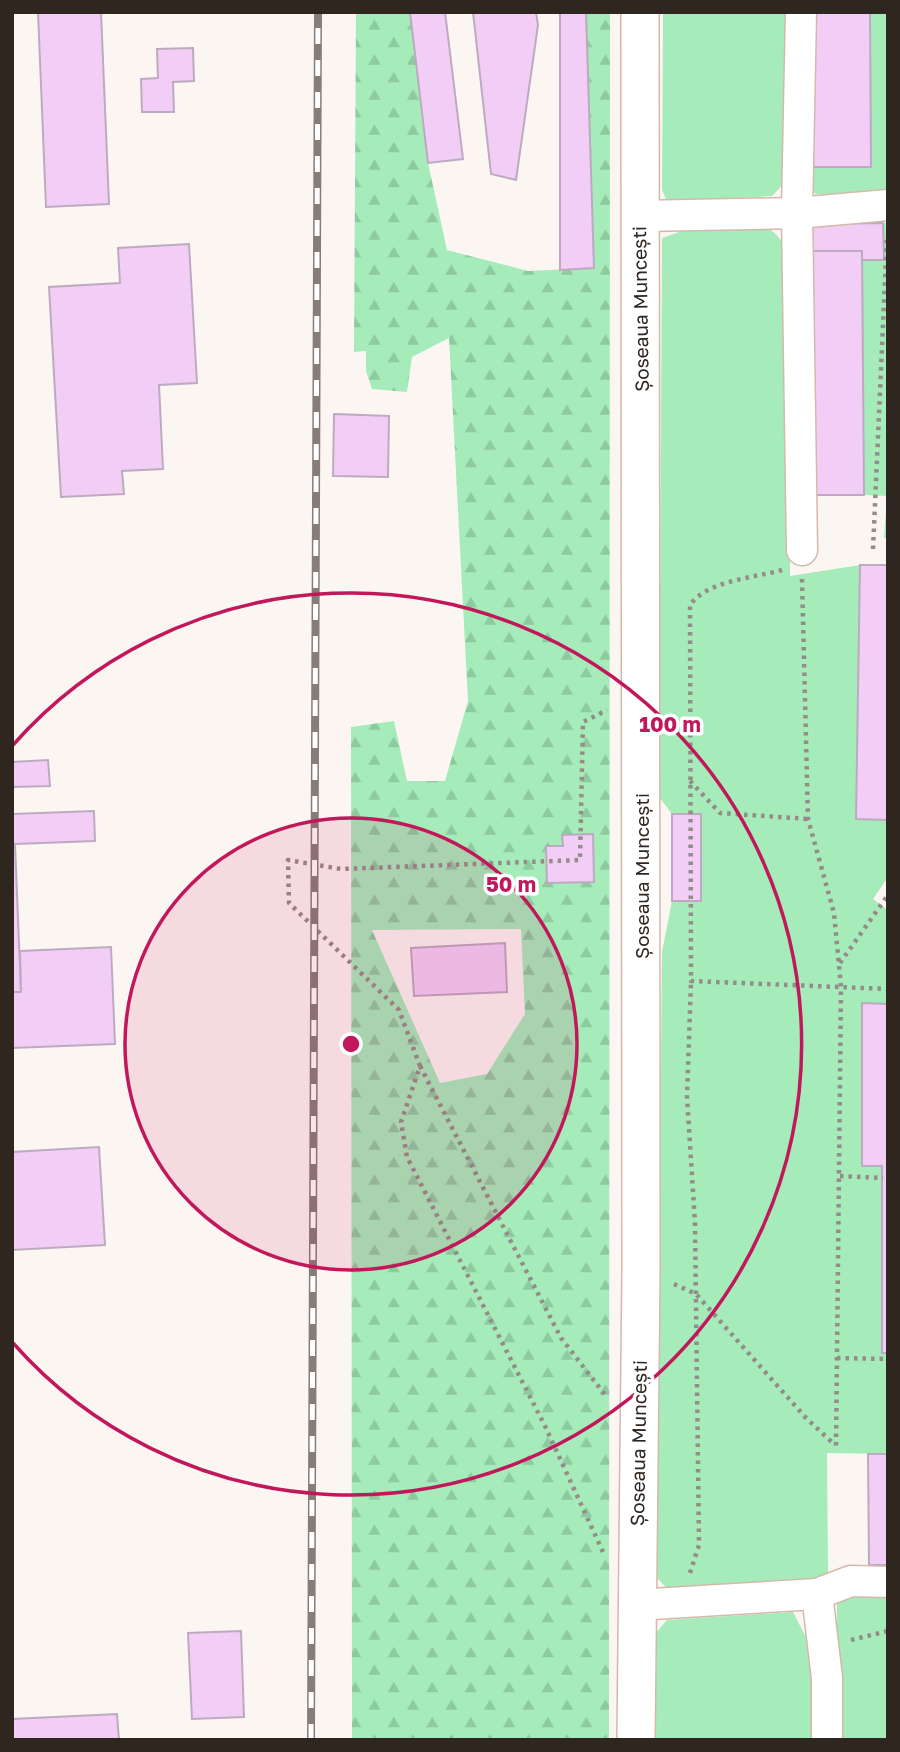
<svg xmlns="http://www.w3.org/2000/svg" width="900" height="1752" viewBox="0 0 900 1752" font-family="'Golos Text',sans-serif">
	<defs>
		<pattern id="forest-firs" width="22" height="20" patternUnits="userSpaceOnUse" patternTransform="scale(1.75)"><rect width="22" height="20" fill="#a5ecba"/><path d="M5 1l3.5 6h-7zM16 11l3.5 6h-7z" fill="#8ecaa0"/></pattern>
	</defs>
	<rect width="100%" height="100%" fill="#fcf6f3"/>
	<path fill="url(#forest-firs)" fill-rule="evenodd" d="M356,12H410L428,163L447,250L528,271L594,268L586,12H610L609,1740H352L351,727L394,721L407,781H445L468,701L449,338L412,357L407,392L372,389L366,371V351L354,352ZM521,929L525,1014L487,1074L440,1083L372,930Z"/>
	<g fill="#a5ecba">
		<path d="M663,12H790V177L772,196L667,202L662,190Z"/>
		<path d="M870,12H888V195L815,194L811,185V167H871Z"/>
		<path d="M748,220C781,232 782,236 789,269L790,576L860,565L856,818L888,820V877L873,899L888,910V1004H862V1166H882L888,1454L827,1453L828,1573L813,1584L670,1591L656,1577L662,952L672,901H701V815L672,814L659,797L662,238L708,222Z"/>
		<path d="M883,223H888V538H884L887,496L864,495L862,260H883Z"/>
		<path d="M888,1596V1740H836L837,1597Z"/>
		<path d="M793,1612L810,1645L819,1740H655L654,1635L667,1620Z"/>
	</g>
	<g fill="#f2cef7" stroke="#bdaac0" stroke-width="2">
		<path d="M38,12H101L109,204L46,207Z"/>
		<path d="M410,12H445L463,159L428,163Z"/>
		<path d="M473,12H536L538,25L516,180L491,174Z"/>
		<path d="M560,12H586L594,268L560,270Z"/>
		<path d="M810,12H870L871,167H811Z"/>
		<path d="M193,48L194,81L173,82L174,112H142L141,79L158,78L157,49Z"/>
		<path d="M883,223L884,260H862V251H810V224Z"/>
		<path d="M189,244L197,383L159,385L163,469L122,471L124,494L61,497L49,287L120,283L118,248Z"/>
		<path d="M810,251H862L864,495H811Z"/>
		<path d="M334,414L389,416L388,477L333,476Z"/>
		<path d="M860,565H888V820L856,819Z"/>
		<path d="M48,760L50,786L12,787V762Z"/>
		<path d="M12,790L13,814L94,811L95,841L15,844L21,992H12Z"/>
		<rect x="672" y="814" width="29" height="87"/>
		<path d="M593,834L594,882L547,883L546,846H563L562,835Z"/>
		<path d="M505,943L507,992L414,996L411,948Z"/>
		<path d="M111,947L115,1044L12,1048V992H21L20,951Z"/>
		<path d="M862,1003L888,1004V1353H882V1166H862Z"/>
		<path d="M99,1147L105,1245L12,1250V1152Z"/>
		<path d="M868,1454H888V1565H869Z"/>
		<path d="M241,1631L244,1717L192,1719L188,1633Z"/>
		<path d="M117,1714L119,1740H12V1719Z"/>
	</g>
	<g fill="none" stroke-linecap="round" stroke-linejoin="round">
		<g stroke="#d4b9ab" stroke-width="33">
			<g id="minor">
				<path d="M801,12L797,213L802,550"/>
				<path d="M639,216L797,213L888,205"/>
				<path d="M817,1594L827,1678V1740"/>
				<path d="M636,1605L817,1594L851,1581L888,1582"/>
			</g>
		</g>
		<g stroke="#d4b9ab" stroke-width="40">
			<path id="major" d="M636,1740L641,1269L640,12"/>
		</g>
		<g stroke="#948c88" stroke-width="4.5" stroke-dasharray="3.5 5" stroke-linecap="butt">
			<path d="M873,549L887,235"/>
			<path d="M782,570C754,578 708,580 690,605L691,981L888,989"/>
			<path d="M802,579L808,819L834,913L841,987L836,1446"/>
			<path d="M690,781L720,813L808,819"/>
			<path d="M840,963L888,895"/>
			<path d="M420,1066L561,1338L606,1396"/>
			<path d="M840,1176L883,1178"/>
			<path d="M674,1284L696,1294L806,1418L835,1445"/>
			<path d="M837,1358L888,1359"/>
			<path d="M603,1552L545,1426L407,1157L401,1122L420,1066L399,1010L289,903L288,860L341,869L580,860L583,722L607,710"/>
			<path d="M690,1573L699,1545L695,1223L687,1097L691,981"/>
			<path d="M851,1640L888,1631"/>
		</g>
		<use href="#minor" stroke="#fff" stroke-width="30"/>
		<use href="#major" stroke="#fff" stroke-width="37"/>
		<g stroke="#867d78" stroke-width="8">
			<path id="rail" d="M311,1740L318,12"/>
		</g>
		<use href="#rail" stroke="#fff" stroke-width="5" stroke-dasharray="16" stroke-linecap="butt"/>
	</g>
	<circle cx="351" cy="1044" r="226" fill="#c2185b" fill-opacity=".12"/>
	<g fill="none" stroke="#c2185b" stroke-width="3.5">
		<circle cx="351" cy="1044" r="226"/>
		<path d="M13 745A451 451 0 1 1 13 1343"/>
	</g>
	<g text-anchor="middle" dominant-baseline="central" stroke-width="7" stroke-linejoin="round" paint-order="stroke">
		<g font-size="19" fill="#302620" stroke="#fff">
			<text transform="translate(640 309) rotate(-91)">Șoseaua Muncești</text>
			<text transform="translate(641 876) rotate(-90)">Șoseaua Muncești</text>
			<text transform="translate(638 1443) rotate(-89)">Șoseaua Muncești</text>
		</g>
	</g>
	<circle cx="351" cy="1044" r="10" fill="#c2185b" stroke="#fff" stroke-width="3.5"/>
	<g font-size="21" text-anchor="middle" font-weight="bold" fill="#c2185b" stroke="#fff" stroke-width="7" stroke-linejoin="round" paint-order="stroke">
		<text x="670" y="732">100 m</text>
		<text x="511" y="892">50 m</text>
	</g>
	<rect width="900" height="1752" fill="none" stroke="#302620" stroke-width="28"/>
</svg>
